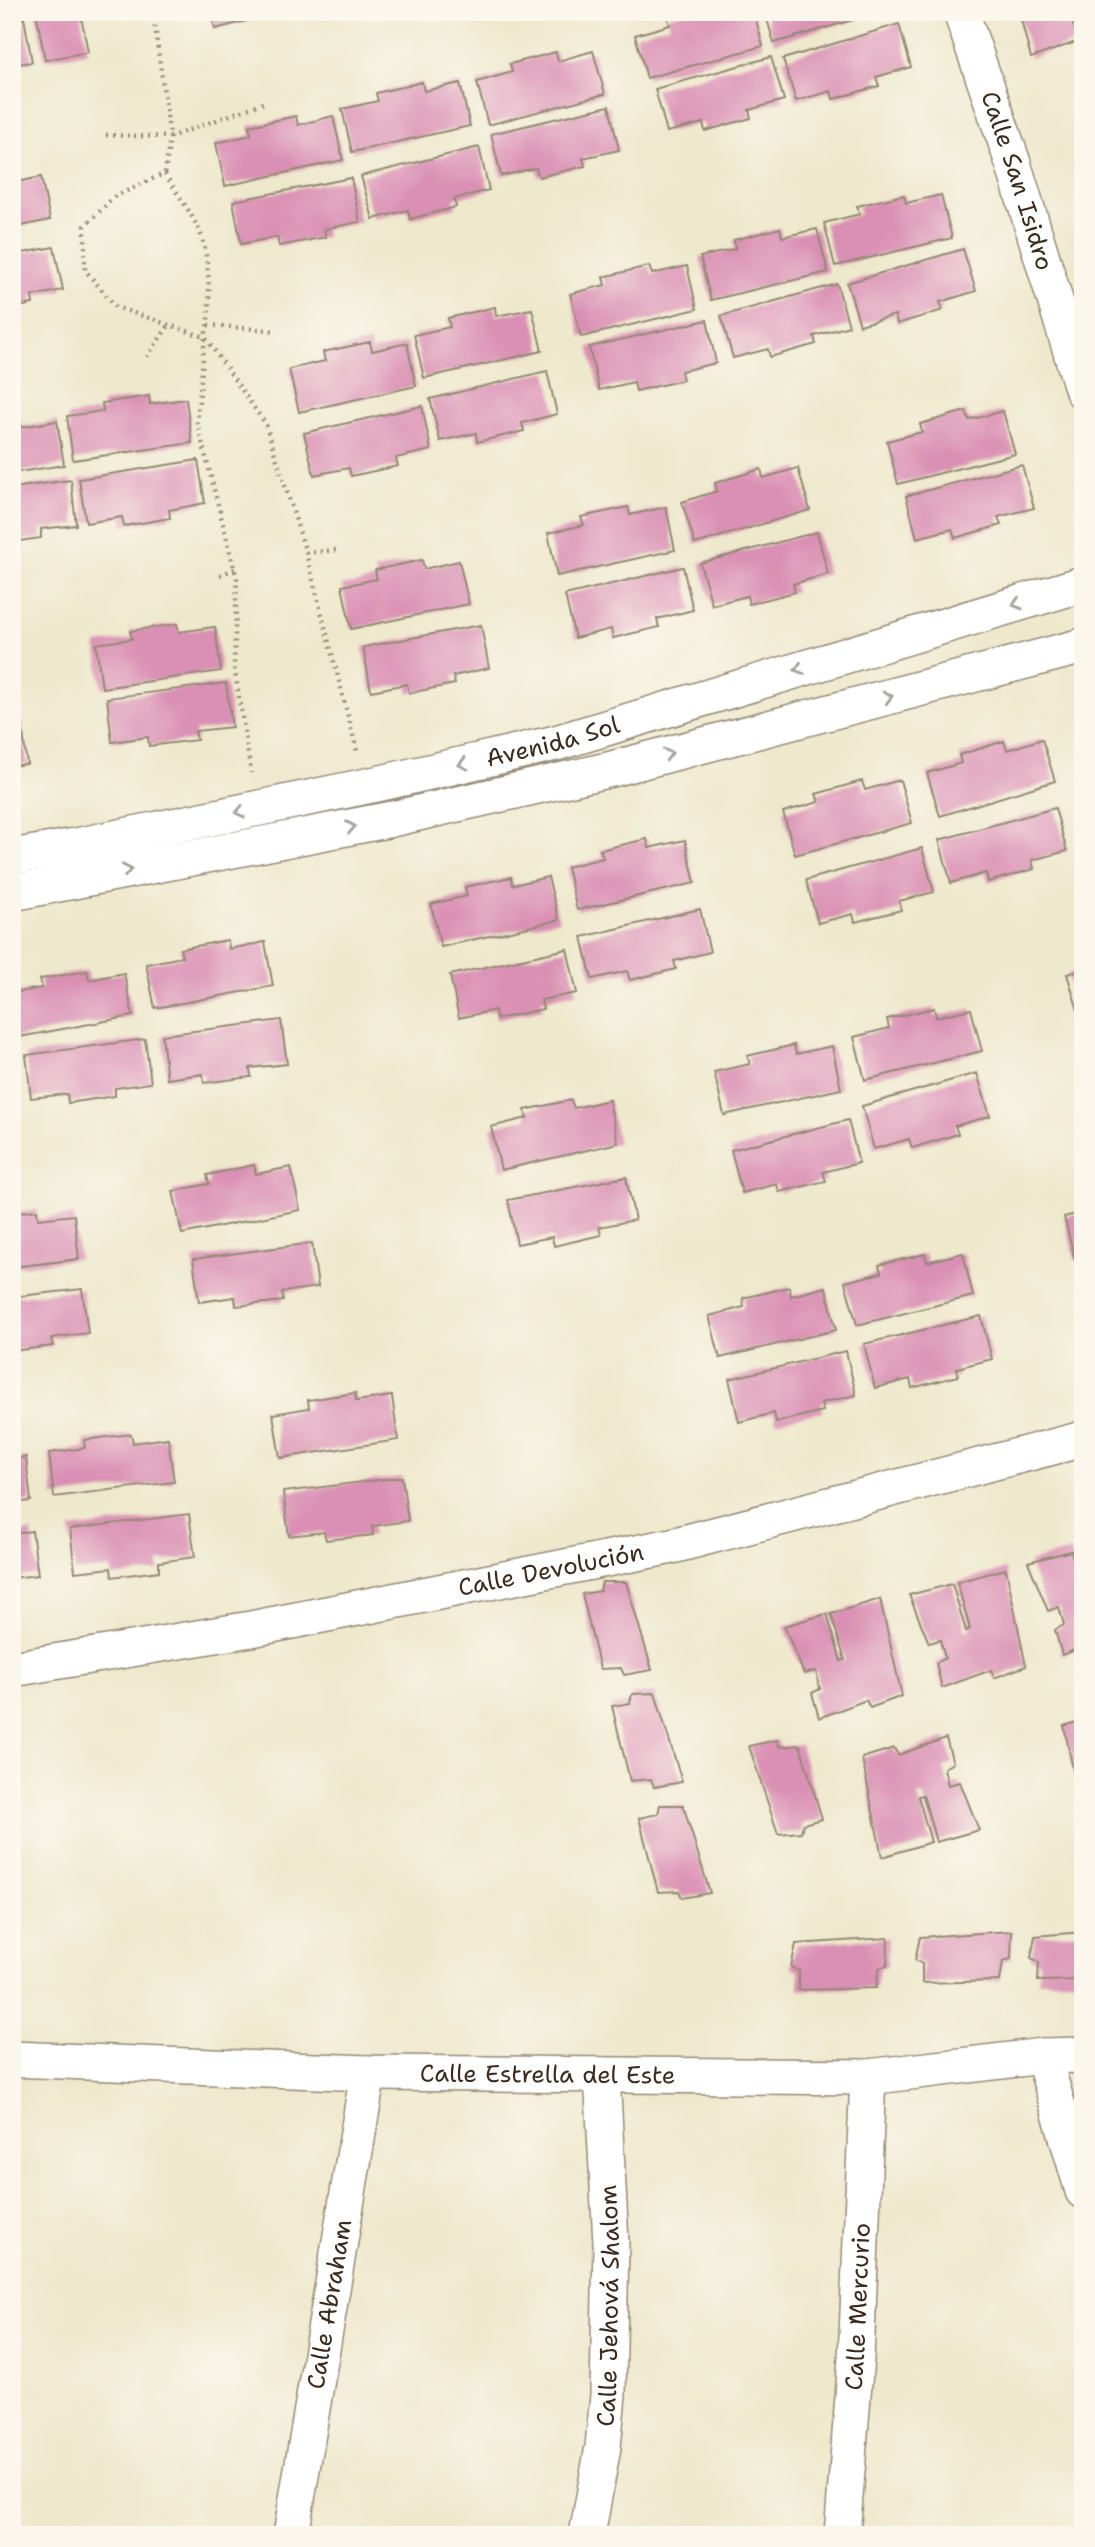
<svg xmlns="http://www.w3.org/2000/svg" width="1095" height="2547" viewBox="0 0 1095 2547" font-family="'Shantell Sans',sans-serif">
	<rect width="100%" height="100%" fill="#fbf7ec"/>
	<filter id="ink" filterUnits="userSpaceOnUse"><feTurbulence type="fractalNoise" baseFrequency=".0143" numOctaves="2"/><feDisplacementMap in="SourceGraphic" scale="14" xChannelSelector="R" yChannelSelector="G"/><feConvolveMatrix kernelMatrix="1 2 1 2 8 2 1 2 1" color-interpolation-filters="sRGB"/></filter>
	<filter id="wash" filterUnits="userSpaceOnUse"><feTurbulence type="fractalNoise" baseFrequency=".00686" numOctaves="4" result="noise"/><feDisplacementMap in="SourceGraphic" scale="28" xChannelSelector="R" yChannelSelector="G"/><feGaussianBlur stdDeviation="1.57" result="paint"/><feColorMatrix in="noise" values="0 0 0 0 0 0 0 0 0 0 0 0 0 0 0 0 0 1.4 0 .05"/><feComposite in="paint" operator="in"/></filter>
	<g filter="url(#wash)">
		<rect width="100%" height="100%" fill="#eee8cc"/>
		<g id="blocks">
			<g fill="#da90b4">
				<path d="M36,12H94L81,16L88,52L45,60Z"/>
				<path d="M211,12H257L258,18L215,29Z"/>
				<path d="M683,12H754L763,46L647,78L635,35L670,25L667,17Z"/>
				<path d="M765,12H877V13L774,43Z"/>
				<path d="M1019,12H1069L1079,41L1031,58Z"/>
				<path d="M1074,12H1083V36H1082Z"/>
				<path d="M24,18L32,62L12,65V20Z"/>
				<path d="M899,24L911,67L876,77L879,86L833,99L831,91L796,101L783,59Z"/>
				<path d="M593,51L605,94L488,125L477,82L512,72L510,64L556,52L558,61Z"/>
				<path d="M771,57L784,100L749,110L751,118L705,131L703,123L667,132L655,89Z"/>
				<path d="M422,82L424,91L460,83L470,126L352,152L342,109L378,101L376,93Z"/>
				<path d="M609,106L619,150L583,158L585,166L539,177L536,168L501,176L491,134Z"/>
				<path d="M296,116L298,125L333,116L343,160L225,186L216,143L251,135L249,126Z"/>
				<path d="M479,147L489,190L454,199L456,207L410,219L408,210L373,219L361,176Z"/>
				<path d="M1083,161V177H1082L1078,163Z"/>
				<path d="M41,177L50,220L12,228V183Z"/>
				<path d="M351,178L360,222L324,229L326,237L279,246L277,237L241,244L233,201Z"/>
				<path d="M904,195L906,203L941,195L952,238L835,266L824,223L860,214L857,206Z"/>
				<path d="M780,228L782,237L817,229L828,272L711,300L700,257L735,249L734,240Z"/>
				<path d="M54,247L63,290L32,296L33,304L12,308V255Z"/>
				<path d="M963,249L976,291L940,302L943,310L897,324L895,315L860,325L847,283Z"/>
				<path d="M649,266L652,274L687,266L697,309L581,337L570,294L605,285L603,277Z"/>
				<path d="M837,284L849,326L814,336L816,344L770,357L768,349L733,358L721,316Z"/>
				<path d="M495,307L496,316L532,309L542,351L424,378L414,335L450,327L448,318Z"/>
				<path d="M707,320L716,363L681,371L683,380L636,391L634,382L599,390L589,347Z"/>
				<path d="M370,342L372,351L407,343L416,386L299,412L289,369L325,361L323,352Z"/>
				<path d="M547,371L557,414L522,423L524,431L477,442L476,433L440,441L430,399Z"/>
				<path d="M149,396L150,404L186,399L192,443L73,460L67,416L103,411L102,403Z"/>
				<path d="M422,406L431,450L396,458L398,466L351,476L349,468L314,475L304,433Z"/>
				<path d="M966,411L969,420L1003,411L1015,454L898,484L887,441L922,432L920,424Z"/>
				<path d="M20,418L21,427L57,421L64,465L12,473V419Z"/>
				<path d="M198,460L205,503L169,510L170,518L124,526L122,517L86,523L79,479Z"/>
				<path d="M1022,465L1034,508L998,517L1001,525L955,538L952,529L917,538L906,496Z"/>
				<path d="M798,468L810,510L695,544L682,502L717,491L715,483L761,469L763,478Z"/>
				<path d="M71,480L76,525L41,529V538L12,542V488Z"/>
				<path d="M628,507L630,515L666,507L675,550L557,576L548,533L584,525L581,517Z"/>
				<path d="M817,532L828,574L793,584L795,592L749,604L747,596L712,605L700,563Z"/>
				<path d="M422,560L424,569L459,561L469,604L351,629L342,586L377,579L375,570Z"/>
				<path d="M683,567L693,610L657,619L659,627L613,638L611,629L575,638L565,595Z"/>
				<path d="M177,624L179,632L215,627L221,671L102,688L96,644L132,639L130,631Z"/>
				<path d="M481,625L489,668L453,676L455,684L409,693L407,684L371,691L363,647Z"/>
				<path d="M12,674L18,705L12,706Z"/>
				<path d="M226,683L232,727L195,731L197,740L149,746L148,737L112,742L107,698Z"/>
				<path d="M21,719L27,764L12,766V721Z"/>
				<path d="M1042,739L1055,781L940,816L927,773L961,763L959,755L1004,741L1007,750Z"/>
				<path d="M900,780L912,823L795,855L783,812L819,802L816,794L862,781L865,790Z"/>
				<path d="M1055,808L1067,851L1032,860L1034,869L988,882L986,873L951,883L939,840Z"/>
				<path d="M647,839L649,848L685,840L695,883L577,910L567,867L603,858L600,850Z"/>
				<path d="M922,848L934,892L899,901L901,910L855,922L853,914L818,923L806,880Z"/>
				<path d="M511,877L513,885L548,877L559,920L441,947L431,904L467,896L465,887Z"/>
				<path d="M700,909L710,952L674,961L676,969L630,980L627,971L592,979L582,937Z"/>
				<path d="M228,940L229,949L265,942L273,986L155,1008L146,964L182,957L180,949Z"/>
				<path d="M567,949L577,993L541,1000L543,1009L496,1019L495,1010L459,1018L450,975Z"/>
				<path d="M1083,970V1016L1080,1017L1067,974Z"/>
				<path d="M87,971L89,980L124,973L133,1016L14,1038L12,993L42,988L40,979Z"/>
				<path d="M934,1008L936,1017L971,1009L982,1051L865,1080L854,1037L889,1028L887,1019Z"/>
				<path d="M281,1020L287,1064L250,1068L251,1077L204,1083L203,1074L167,1079L162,1035Z"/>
				<path d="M145,1039L151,1083L115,1088V1096L68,1103L67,1094L31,1098L26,1055Z"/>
				<path d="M794,1045L796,1054L832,1046L841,1089L724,1115L714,1072L750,1064L747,1056Z"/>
				<path d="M977,1073L990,1116L955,1126L958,1134L912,1148L909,1139L874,1149L862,1106Z"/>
				<path d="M571,1100L574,1108L609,1100L618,1143L501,1170L491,1127L527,1118L525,1110Z"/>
				<path d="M848,1120L859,1163L823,1172L826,1181L779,1192L777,1184L742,1193L731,1150Z"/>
				<path d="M254,1165L256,1174L291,1167L300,1210L182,1234L173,1191L209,1184L207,1175Z"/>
				<path d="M626,1177L635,1220L599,1227L601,1235L554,1246L552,1237L517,1244L508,1200Z"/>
				<path d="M37,1210L38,1219L74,1215L79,1259L12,1267V1213Z"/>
				<path d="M1083,1212V1258L1075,1260L1064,1217Z"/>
				<path d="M312,1243L318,1287L282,1292L283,1301L236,1306L235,1297L199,1302L193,1259Z"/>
				<path d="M963,1253L973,1296L857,1325L845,1282L881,1273L879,1265L925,1254L927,1262Z"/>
				<path d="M789,1287L791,1296L826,1287L836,1330L720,1358L709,1316L744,1307L743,1298Z"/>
				<path d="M82,1289L88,1333L51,1338L53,1346L12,1351V1297Z"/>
				<path d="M981,1316L992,1359L957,1368L958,1376L912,1388L910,1379L875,1388L864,1344Z"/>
				<path d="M846,1351L856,1395L821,1403L823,1411L776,1422L774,1413L739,1422L729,1379Z"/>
				<path d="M355,1393L356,1401L392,1396L398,1440L280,1458L273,1414L309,1408L308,1400Z"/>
				<path d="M131,1434L133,1443L168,1438L174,1482L54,1497L49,1453L85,1448L84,1440Z"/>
				<path d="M26,1457L31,1501L12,1503V1459Z"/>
				<path d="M402,1477L408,1521L372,1526L373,1535L326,1540L324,1532L289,1536L283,1492Z"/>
				<path d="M189,1514L195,1557L159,1562V1571L112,1577L111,1568L75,1572L70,1529Z"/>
				<path d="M32,1531L38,1575L12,1578V1534Z"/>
				<path d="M1083,1548V1572H1082L1075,1550Z"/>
				<path d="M1071,1551L1083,1591V1647L1062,1655L1055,1630L1064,1625L1059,1607L1048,1611L1028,1562Z"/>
				<path d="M1006,1569L1026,1666L994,1678L991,1670L942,1688L936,1663L945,1658L940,1640L929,1643L909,1595L952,1584L966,1631L970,1629L957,1582Z"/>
				<path d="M602,1582H626L652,1670L624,1675L621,1668L600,1669L582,1594L600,1591Z"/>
				<path d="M880,1599L902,1696L870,1708L866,1700L819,1718L812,1693L820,1689L816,1671L804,1674L784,1626L827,1614L841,1661L845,1660L831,1614Z"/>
				<path d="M655,1693L682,1782L654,1787L651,1779L630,1781L612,1706L630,1703L632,1694Z"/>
				<path d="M1083,1720V1813H1082L1064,1726Z"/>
				<path d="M946,1738L953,1763L944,1768L948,1785L960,1782L979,1830L936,1842L923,1795L918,1796L931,1842L882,1857L862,1758L894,1748L898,1755Z"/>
				<path d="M777,1740L780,1747L800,1745L822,1819L803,1824L801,1832L778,1834L749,1746Z"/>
				<path d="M660,1805H683L710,1893L682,1898L679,1891L658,1892L639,1818L658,1814Z"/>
				<path d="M1012,1931L1011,1959L1003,1961L1000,1981L922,1983V1964L915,1960L920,1937Z"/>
				<path d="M1083,1932V1980L1038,1981L1039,1962L1031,1958L1035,1936Z"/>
				<path d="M888,1938L887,1966L879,1968L876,1988L799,1990V1971L791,1967L796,1944Z"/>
			</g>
		</g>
	</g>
	<g filter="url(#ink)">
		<use href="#blocks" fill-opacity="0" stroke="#948975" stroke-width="2"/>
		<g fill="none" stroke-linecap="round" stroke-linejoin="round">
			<g stroke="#948975" stroke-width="38">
				<g id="street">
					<path id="s1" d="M961,12L1013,163L1083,391"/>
					<path id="s2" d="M12,857L81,845L381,783L556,743L1083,584"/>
					<path d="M12,893L392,819L612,769L1083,646"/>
					<path id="s3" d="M12,1669L251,1629L672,1546L1083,1439"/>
					<path d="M1043,2056L1083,2191"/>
					<path id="s4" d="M12,2059L368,2073L868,2077L1043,2056L1083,2055"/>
					<path id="s5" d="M291,2535L368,2073"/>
					<path id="s6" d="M587,2535L603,2447L608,2395L611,2243L602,2075"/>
					<path id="s7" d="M842,2535L856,2358L868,2077"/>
				</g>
			</g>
			<g stroke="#948975" stroke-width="4.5" stroke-dasharray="2 5" stroke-linecap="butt">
				<path d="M153,12L170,137L165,173L114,197L85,226V270L116,307L205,337L266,425L306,553L357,751"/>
				<path d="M106,135L170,137L263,103"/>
				<path d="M165,174C176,192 190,210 199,230C210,253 212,312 205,337L197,422L237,579L234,666L251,773"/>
				<path d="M208,325L277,331"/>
				<path d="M147,357L169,325"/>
				<path d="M306,553L336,550"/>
				<path d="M220,575L235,569"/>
			</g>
			<use href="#street" stroke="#fff" stroke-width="35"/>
		</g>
		<defs><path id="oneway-chevron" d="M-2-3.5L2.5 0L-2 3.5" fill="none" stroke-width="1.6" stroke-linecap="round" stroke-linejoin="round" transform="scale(1.75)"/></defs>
		<g stroke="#a79f9a">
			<use href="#oneway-chevron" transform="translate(1017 604) rotate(163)"/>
			<use href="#oneway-chevron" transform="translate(799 669) rotate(163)"/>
			<use href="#oneway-chevron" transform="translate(888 697) rotate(-15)"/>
			<use href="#oneway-chevron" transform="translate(668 754) rotate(-15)"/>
			<use href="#oneway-chevron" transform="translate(463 764) rotate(167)"/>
			<use href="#oneway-chevron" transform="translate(240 812) rotate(168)"/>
			<use href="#oneway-chevron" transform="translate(351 827) rotate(-11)"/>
			<use href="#oneway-chevron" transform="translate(127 870) rotate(-11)"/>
		</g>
	</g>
	<g text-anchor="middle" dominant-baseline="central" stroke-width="6" stroke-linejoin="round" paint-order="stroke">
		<g font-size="24" fill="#3b2a1e" stroke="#fbf7ec">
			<text stroke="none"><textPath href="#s1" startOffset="178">Calle San Isidro</textPath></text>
			<text stroke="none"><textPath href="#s2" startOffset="553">Avenida Sol</textPath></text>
			<text stroke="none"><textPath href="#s3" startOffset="548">Calle Devolución</textPath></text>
			<text stroke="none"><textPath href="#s4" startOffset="536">Calle Estrella del Este</textPath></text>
			<text stroke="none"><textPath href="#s5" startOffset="234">Calle Abraham</textPath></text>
			<text stroke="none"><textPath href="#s6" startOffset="231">Calle Jehová Shalom</textPath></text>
			<text stroke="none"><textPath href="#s7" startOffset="229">Calle Mercurio</textPath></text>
		</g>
	</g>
	<rect width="1095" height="2547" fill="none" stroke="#fbf7ec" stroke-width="42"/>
</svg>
